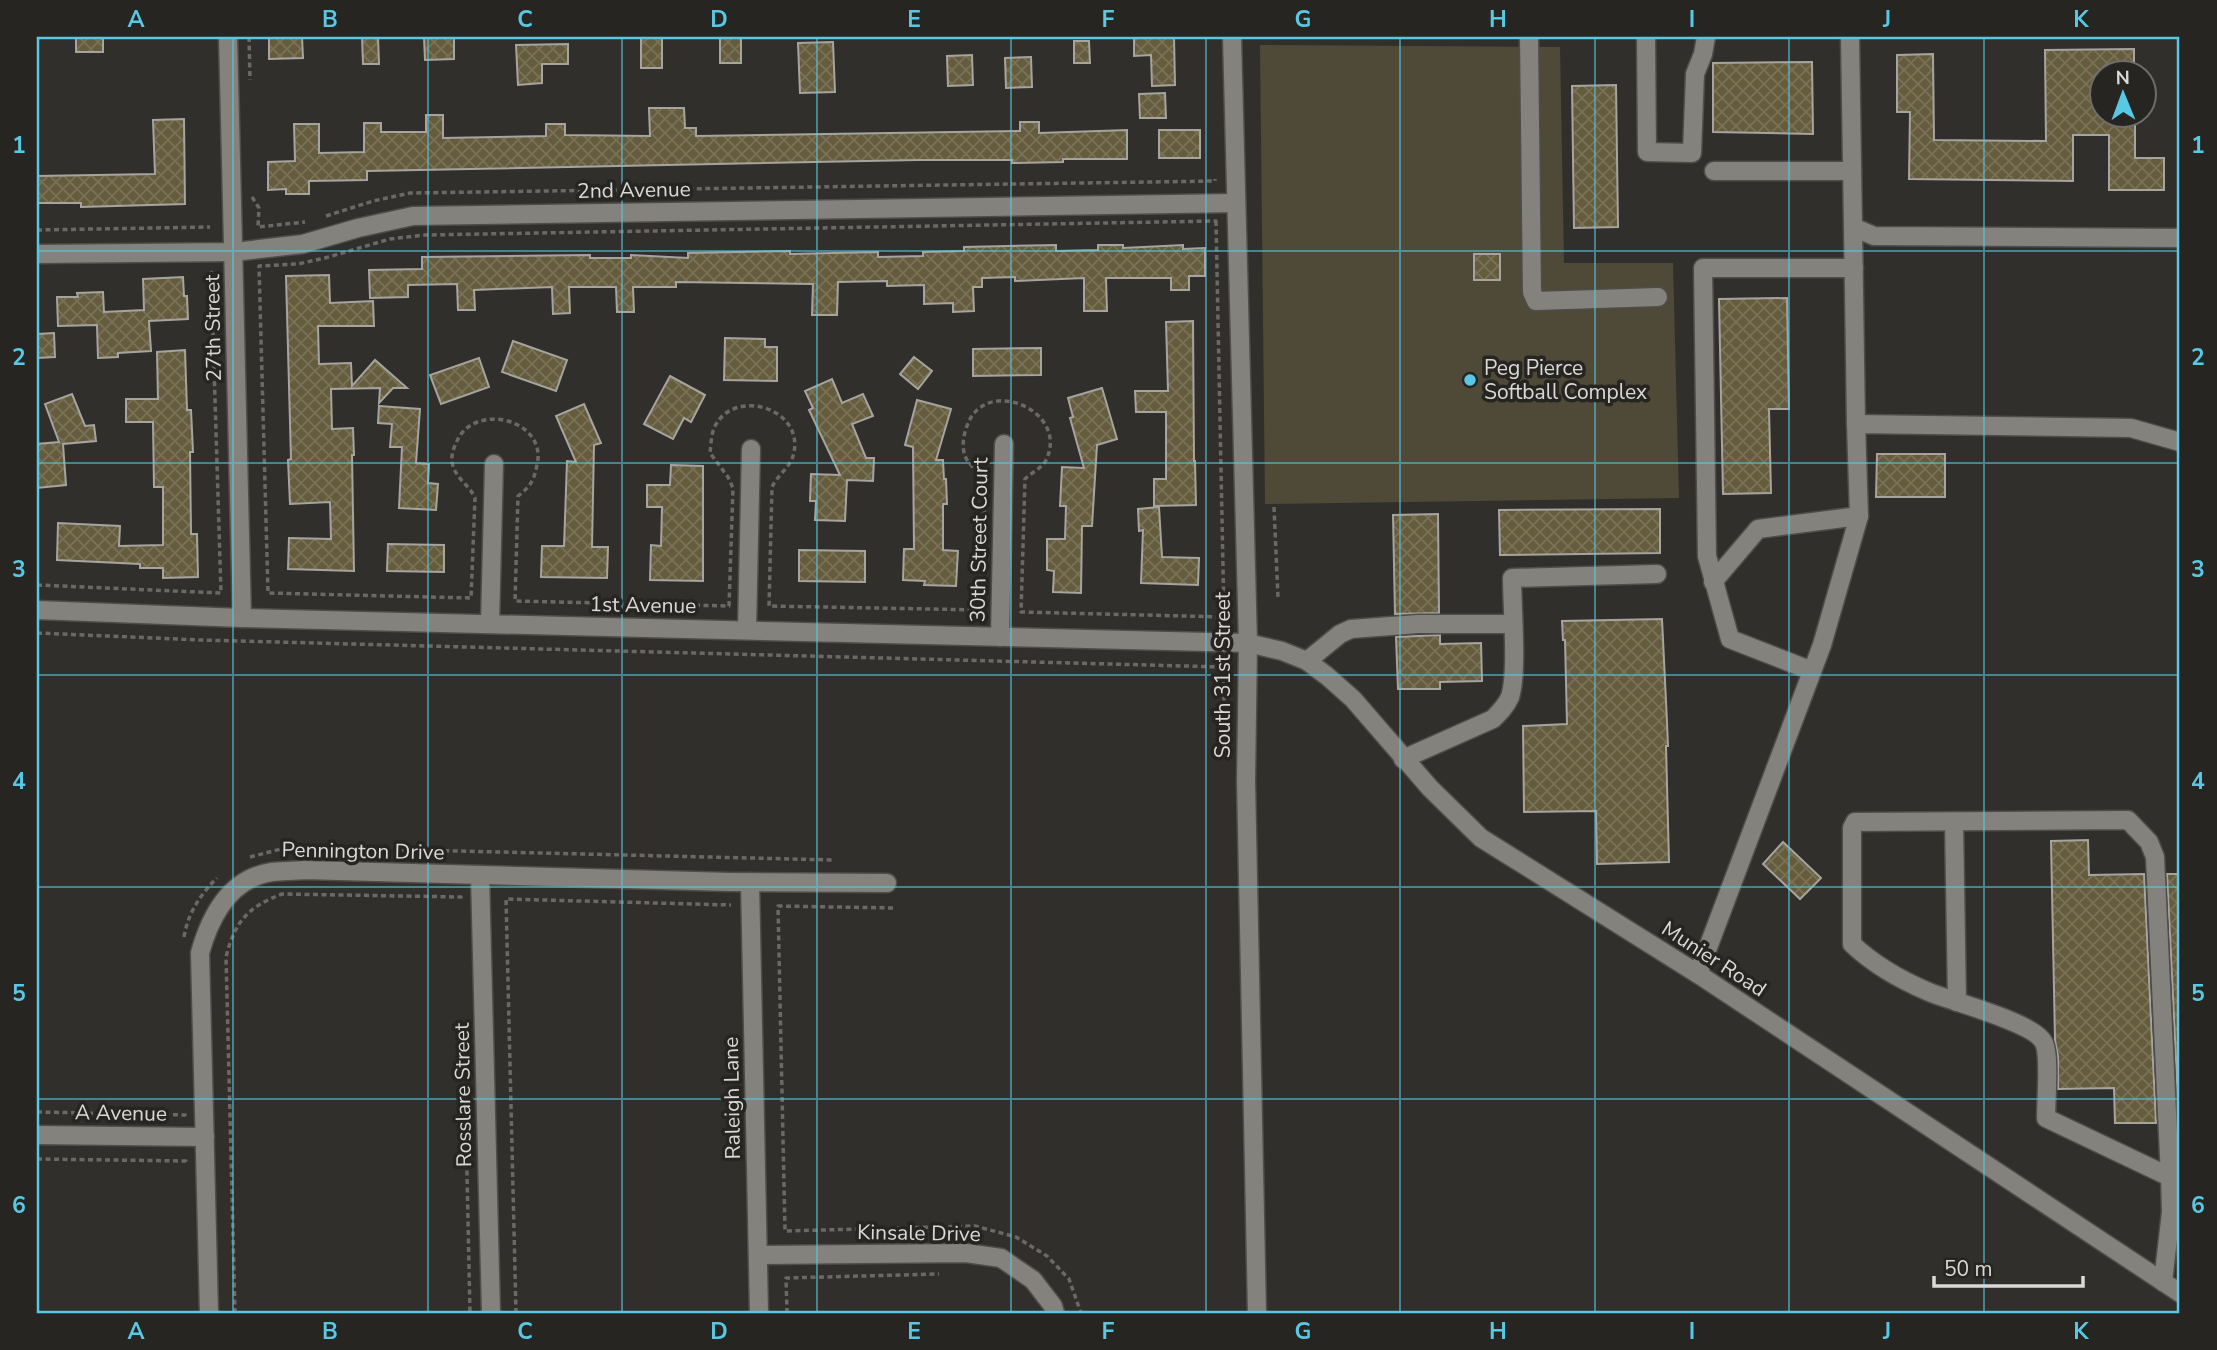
<svg xmlns="http://www.w3.org/2000/svg" width="2217" height="1350" viewBox="0 0 2217 1350" font-family="'Nunito Sans',sans-serif">
	<defs>
		<pattern id="building-cross-hatch" width="8" height="8" patternUnits="userSpaceOnUse" patternTransform="scale(1.75)"><rect width="8" height="8" fill="#655b3d"/><path d="M0 0l8 8M0 8l8-8" fill="none" stroke="#7a7258"/></pattern>
	</defs>
	<rect width="100%" height="100%" fill="#312f2b"/>
	<path fill="#4f4938" d="M1260,45L1560,47L1564,263H1673L1679,498L1265,504Z"/>
	<g fill="url(#building-cross-hatch)" stroke="#a6a49f" stroke-width="2">
		<rect x="76" y="37" width="27" height="15"/>
		<path d="M269,37H302L303,58L269,59Z"/>
		<path d="M362,37H378L379,64H363Z"/>
		<path d="M424,37H454V59L425,60Z"/>
		<rect x="641" y="37" width="21" height="31"/>
		<rect x="720" y="37" width="21" height="26"/>
		<path d="M1134,37H1174L1175,85L1152,86L1151,55L1134,56Z"/>
		<path d="M1074,41H1089L1090,63H1074Z"/>
		<path d="M833,42L835,92L800,93L798,43Z"/>
		<path d="M568,44V64H542V83L518,85L516,45Z"/>
		<path d="M2134,49V74H2102V116H2135V158H2164V190H2109V135H2073V181L1909,179L1910,112H1897V55L1933,54L1934,140L2046,141L2045,50Z"/>
		<path d="M972,55L973,85L948,86L947,56Z"/>
		<path d="M1031,57L1032,87L1006,88L1005,58Z"/>
		<path d="M1812,62L1813,134L1713,132V63Z"/>
		<path d="M1616,85L1618,227L1574,228L1572,86Z"/>
		<path d="M1165,93L1166,118H1140L1139,94Z"/>
		<path d="M649,108H684L685,128H696V136L1020,131V122H1039V133L1127,130V159H1063V162L1012,163V160H918L367,171V180L309,181V194H286V189L268,190V162L295,161L294,124H319V153L364,152V123H381V132H426V115H443V138L546,136V124H565V135L650,136Z"/>
		<path d="M184,119L185,204L81,207V203H37V176L155,174L153,120Z"/>
		<rect x="1159" y="130" width="41" height="28"/>
		<path d="M1056,245V251L1098,250V245H1123V248L1183,245V249L1205,248V276H1189V290H1171V278H1106L1107,311H1084V278L1015,281V277L982,278V287H973L974,311L953,312V303L924,304V285L887,286V281L838,282L837,315H812L813,284L676,282V287H633L634,312H617L616,287H569L570,313L553,314L552,287L474,290L475,310H458L457,284L408,285V297L370,298L369,270L422,269V257L590,255V258H631V255L688,258V253L790,251V254L878,252V257L923,256V252L964,251V247Z"/>
		<rect x="1474" y="254" width="26" height="26"/>
		<path d="M329,275L330,303L373,301L374,326H318L319,364L351,363L352,386L375,360L407,388H393L379,403L380,388L331,389L332,429L353,428L354,455H352L354,571L288,569L289,538L331,539L330,502L290,504L288,460L291,459L286,276Z"/>
		<path d="M183,277L184,296H187L188,319L149,321L151,351L118,353V357L98,358L97,325L58,326L57,297H78L77,293L103,292L104,312L144,310L143,279Z"/>
		<path d="M1787,298L1789,409H1769L1771,493L1723,494L1719,299Z"/>
		<path d="M1193,321L1194,461H1195L1196,505L1154,506V479H1166V412H1136L1135,391H1168L1166,322Z"/>
		<path d="M54,333L55,357L37,358V334Z"/>
		<path d="M725,338L765,339V347H777V381L724,380Z"/>
		<path d="M513,341L567,360L556,391L502,372Z"/>
		<path d="M1041,348V375L973,376V349Z"/>
		<path d="M185,350L187,410H191L193,452H190L191,534H197L198,577L163,578V568H140V564L57,560L58,523L120,526L119,546L163,545V487H154L153,422H126V399H158L157,352Z"/>
		<path d="M914,357L932,371L918,389L900,374Z"/>
		<path d="M479,358L489,387L441,404L430,375Z"/>
		<path d="M670,376L705,395L691,422L684,418L673,439L644,424Z"/>
		<path d="M832,379L842,403L863,394L873,416L852,424L866,458H874L873,481L847,480L845,521L815,520L816,501H810L811,474L840,475L809,410L813,408L805,391Z"/>
		<path d="M1102,388L1117,439L1097,445L1092,526H1082L1081,593L1053,592L1054,571L1047,570V539H1065L1066,506H1060L1062,467L1084,468L1070,418L1073,417L1068,398Z"/>
		<path d="M72,394L85,426L94,425L96,441L63,444L66,485L37,488V444L59,442L45,404Z"/>
		<path d="M917,400L951,409L936,460H943L944,479H946L947,504H943V550L958,551L956,586L924,585L925,581L903,580L904,549H914L913,447L905,445Z"/>
		<path d="M584,404L601,443L594,445L592,547H608L607,578L541,577L542,546H564L567,461L576,462L556,416Z"/>
		<path d="M379,406L420,409L416,463L429,464L428,483L438,484L436,510L399,508L402,447H390L392,424L378,423Z"/>
		<path d="M1877,454H1945V497H1876Z"/>
		<path d="M671,465L703,466V581L650,580L651,545L661,546L662,507H647V485H670Z"/>
		<path d="M1159,507L1162,557L1199,558L1198,585L1141,583L1143,530L1139,531L1138,509Z"/>
		<path d="M1660,509V553L1500,555L1499,510Z"/>
		<path d="M1438,514L1439,613L1395,614L1393,515Z"/>
		<path d="M388,544L444,545V572L387,571Z"/>
		<path d="M799,550L865,551V582L799,581Z"/>
		<path d="M1662,619L1667,722L1668,746H1666L1669,862L1597,864L1596,811L1524,812L1523,726L1567,724L1565,640H1563L1562,621Z"/>
		<path d="M1440,635V644L1481,643L1482,681L1440,682V689H1398L1396,637Z"/>
		<path d="M2088,840L2089,875L2144,874L2156,1123H2115L2114,1088L2058,1089V1057L2055,1040L2051,841Z"/>
		<path d="M1783,842L1821,878L1800,899L1763,864Z"/>
		<path d="M2167,874H2180V1122H2179Z"/>
	</g>
	<g fill="none" stroke-linecap="round" stroke-linejoin="round">
		<g stroke="#4f4d4a" stroke-width="21">
			<g id="minor">
				<path d="M228,37L242,618"/>
				<path d="M1232,37L1248,643L1246,781L1257,1313"/>
				<path d="M1529,37L1532,292L1536,301L1658,297"/>
				<path d="M1646,37L1647,152L1692,153L1695,74L1703,54L1706,37"/>
				<path d="M1850,37L1853,227L1874,236L2180,238"/>
				<path d="M1714,171H1852"/>
				<path d="M1853,227L1856,424"/>
				<path d="M37,254L234,252L303,244L358,228L413,216L1235,203"/>
				<path d="M1713,582L1758,529L1859,516"/>
				<path d="M37,610L242,618L1248,643L1282,651L1307,661L1327,676L1353,699L1430,788L1481,838L1698,974L2180,1293"/>
				<path d="M490,624L494,464"/>
				<path d="M747,630L751,449"/>
				<path d="M1000,637L1004,444"/>
				<path d="M1307,661L1340,634L1351,629L1418,624H1512"/>
				<path d="M1812,671L1730,639L1707,556L1703,268H1854"/>
				<path d="M1403,759L1493,719C1500,712 1506,706 1510,697C1518,672 1512,607 1512,578L1657,574"/>
				<path d="M1954,822L1957,1002"/>
				<path d="M480,875L491,1313"/>
				<path d="M750,882L759,1313"/>
				<path d="M1698,974L1822,645L1859,516L1856,424L2131,428L2180,442"/>
				<path d="M37,1135L205,1137"/>
				<path d="M758,1255L966,1253L1001,1258L1033,1280L1053,1306L1055,1313"/>
				<path d="M2163,1282L2171,1212L2170,1177L2155,857L2149,842L2128,820L1855,822L1852,828V944C1873,964 1903,981 1929,992C1953,1002 2036,1023 2044,1043C2050,1055 2046,1102 2046,1118L2170,1177"/>
				<path d="M209,1313L200,953C210,917 230,878 272,872C282,871 294,871 304,870L730,882L887,883"/>
			</g>
		</g>
		<g stroke="#6b6966" stroke-width="3.5" stroke-dasharray="5 3.5" stroke-linecap="butt">
			<path d="M249,37L250,80"/>
			<path d="M252,197L259,208L258,227L305,222"/>
			<path d="M326,216L373,201L410,193L1215,181V179"/>
			<path d="M1216,221L1224,617L1021,612L1025,479C1031,473 1040,469 1045,462C1073,411 982,372 966,429C963,437 962,448 965,456C969,466 979,471 985,481L982,610L769,606L772,487C777,476 790,467 793,456C807,410 736,386 715,426C711,434 711,445 710,453L728,477L733,488L729,606L515,601L518,496C531,486 534,480 537,465C548,420 475,401 457,441C454,447 451,455 452,462C455,479 469,484 475,498L471,598L268,593L259,266L298,264L325,258L390,239L425,235Z"/>
			<path d="M37,230L210,227"/>
			<path d="M1274,507L1278,598"/>
			<path d="M37,585L221,593L211,270"/>
			<path d="M37,633L201,640L1223,667L1226,758"/>
			<path d="M250,857L289,847L834,860"/>
			<path d="M893,908L778,906L785,1231L975,1226L1016,1237L1047,1256L1069,1279L1081,1313"/>
			<path d="M184,937C188,913 200,895 217,878"/>
			<path d="M37,1112L185,1115V1112"/>
			<path d="M466,1128L470,1313"/>
			<path d="M37,1159L186,1161V1164"/>
			<path d="M235,1313L226,957C235,921 248,907 282,894L461,897V900"/>
			<path d="M516,1313L506,899L731,905"/>
			<path d="M787,1313L786,1278L939,1274"/>
		</g>
		<use href="#minor" stroke="#84827d" stroke-width="18"/>
	</g>
	<path fill="none" stroke="#59c8e4" stroke-width="2" stroke-opacity="0.55" d="M233,37V1313M428,37V1313M622,37V1313M817,37V1313M1011,37V1313M1206,37V1313M1400,37V1313M1595,37V1313M1789,37V1313M1984,37V1313M37,251H2180M37,463H2180M37,675H2180M37,887H2180M37,1099H2180"/>
	<circle fill="#59c8e4" stroke="#272521" stroke-width="2.5" cx="1470" cy="380" r="7"/>
	<g text-anchor="middle" dominant-baseline="central" stroke-width="7" stroke-linejoin="round" paint-order="stroke">
		<g font-size="21" fill="#dbd9d7" stroke="#272521">
			<text transform="translate(634 190) rotate(-1)">2nd Avenue</text>
			<text transform="translate(213 328) rotate(-91)">27th Street</text>
			<text transform="translate(979 540) rotate(-89)">30th Street Court</text>
			<text transform="translate(643 605) rotate(1)">1st Avenue</text>
			<text transform="translate(1223 675) rotate(-90)">South 31st Street</text>
			<text transform="translate(363 851) rotate(1)">Pennington Drive</text>
			<text transform="translate(1714 959) rotate(33)">Munier Road</text>
			<text transform="translate(463 1095) rotate(-91)">Rosslare Street</text>
			<text transform="translate(732 1098) rotate(-91)">Raleigh Lane</text>
			<text transform="translate(121 1113) rotate(1)">A Avenue</text>
			<text transform="translate(919 1233) rotate(1)">Kinsale Drive</text>
		</g>
		<g font-size="21" fill="#dbd9d7" stroke="#272521" text-anchor="start">
			<text x="1484" y="368">Peg Pierce<tspan x="1484" dy="24">Softball Complex</tspan></text>
		</g>
	</g>
	<rect width="2217" height="1350" fill="none" stroke="#272521" stroke-width="77"/>
	<g transform="translate(2123 94) rotate(359)"><circle r="33" fill="#272521" stroke="#6f6d6a" stroke-width="2"/>
	<path d="M0-5L12 26L0 18L-12 26Z" fill="#59c8e4"/>
	<text y="-10" font-size="19" font-weight="bold" text-anchor="middle" fill="#dbd9d7">N</text>
	</g>
	<path d="M1934 1276v10h149v-10" fill="none" stroke="#dbd9d7" stroke-width="3.5"/>
	<text x="1944" y="1276" font-size="21" fill="#dbd9d7" stroke="#272521" stroke-width="5" paint-order="stroke">50 m</text>
	<rect x="38" y="38" width="2140" height="1274" fill="none" stroke="#59c8e4" stroke-width="2.5"/>
	<g font-size="23" text-anchor="middle" font-weight="bold" fill="#59c8e4">
		<text x="136" y="27">A</text>
		<text x="330" y="27">B</text>
		<text x="525" y="27">C</text>
		<text x="719" y="27">D</text>
		<text x="914" y="27">E</text>
		<text x="1108" y="27">F</text>
		<text x="1303" y="27">G</text>
		<text x="1498" y="27">H</text>
		<text x="1692" y="27">I</text>
		<text x="1887" y="27">J</text>
		<text x="2081" y="27">K</text>
		<text x="19" y="153">1</text>
		<text x="2198" y="153">1</text>
		<text x="19" y="365">2</text>
		<text x="2198" y="365">2</text>
		<text x="19" y="577">3</text>
		<text x="2198" y="577">3</text>
		<text x="19" y="789">4</text>
		<text x="2198" y="789">4</text>
		<text x="19" y="1001">5</text>
		<text x="2198" y="1001">5</text>
		<text x="19" y="1213">6</text>
		<text x="2198" y="1213">6</text>
		<text x="136" y="1339">A</text>
		<text x="330" y="1339">B</text>
		<text x="525" y="1339">C</text>
		<text x="719" y="1339">D</text>
		<text x="914" y="1339">E</text>
		<text x="1108" y="1339">F</text>
		<text x="1303" y="1339">G</text>
		<text x="1498" y="1339">H</text>
		<text x="1692" y="1339">I</text>
		<text x="1887" y="1339">J</text>
		<text x="2081" y="1339">K</text>
	</g>
</svg>
